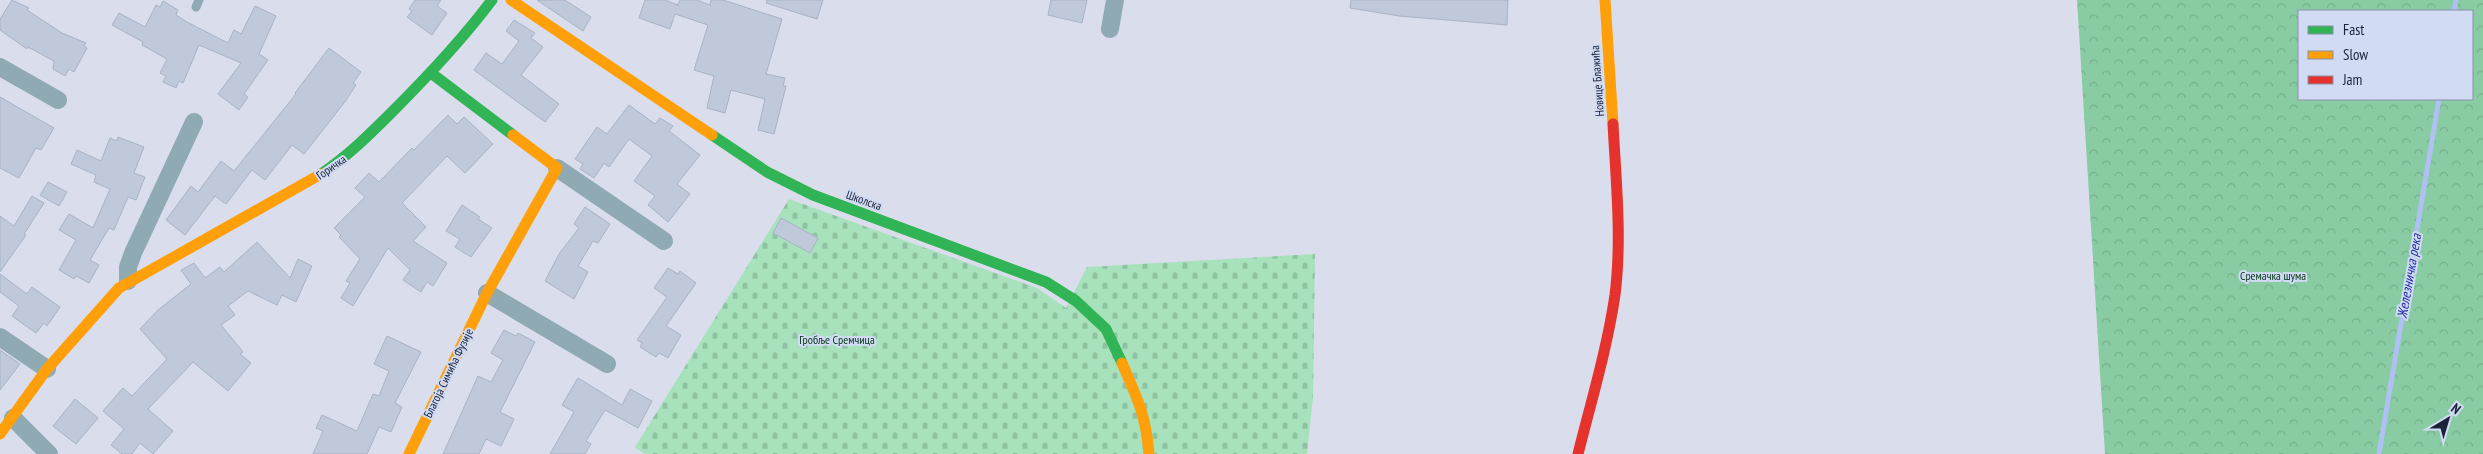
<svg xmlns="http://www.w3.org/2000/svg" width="2483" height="454" viewBox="0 0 2483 454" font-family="'PT Sans Narrow',sans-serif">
	<defs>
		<pattern id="forest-crowns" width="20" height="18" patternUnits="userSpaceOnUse" patternTransform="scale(1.25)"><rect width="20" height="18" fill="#89cca3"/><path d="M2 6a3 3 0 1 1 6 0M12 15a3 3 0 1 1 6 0" fill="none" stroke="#76af8d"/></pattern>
		<pattern id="cemetery-stones" width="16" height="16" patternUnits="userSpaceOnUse" patternTransform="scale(1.25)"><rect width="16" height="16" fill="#a7e2bc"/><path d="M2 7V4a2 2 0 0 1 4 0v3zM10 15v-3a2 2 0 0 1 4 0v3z" fill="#8fc2a2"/></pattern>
	</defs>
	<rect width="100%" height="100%" fill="#dadeec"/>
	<path fill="url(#forest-crowns)" fill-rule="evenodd" d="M2077,0H2483V454H2105ZM2299,11H2472V99H2299Z"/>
	<path fill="url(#cemetery-stones)" d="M789,199L1037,288L1066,308L1087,267L1315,254L1313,397L1307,454H645L635,447Z"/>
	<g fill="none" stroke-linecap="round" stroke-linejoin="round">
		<g stroke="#afc1f3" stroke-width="5">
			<path d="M2454,11L2456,0"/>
			<path d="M2379,454L2439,99"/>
		</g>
	</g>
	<g fill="#bfc9da" stroke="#a8b3c3">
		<path d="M12,0L29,8L27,10L62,33L86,43L84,46L87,48L74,72L69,69L65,76L53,69L54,61L28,47L27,49L0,30V19Z"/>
		<path d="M415,0H441L437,6L447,13L432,35L407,17L412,11L409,9Z"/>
		<path d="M537,0H565L591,17L583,31Z"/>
		<path d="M645,0H665L678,5L677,6L680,0H697L710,5L711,0H723L782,19L766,74L785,78L783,86H786L774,134L758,130L765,99L731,90L725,113L707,108L714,76L694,70L708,25L675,14L670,29L639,18Z"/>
		<path d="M767,0H823L817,19L766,3Z"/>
		<path d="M1051,0H1087L1082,23L1048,15Z"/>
		<path d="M1351,0H1508L1507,25L1399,16L1350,8Z"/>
		<path d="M163,1L178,10L176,15L187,22L228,43L234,30L241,34L255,6L276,16L259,54L268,60L244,94L248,97L239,110L218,94L241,63L199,45L183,83L179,81L176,88L163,82L166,76L160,73L167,59L142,45L143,42L112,25L119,13L145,27L156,5L160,7Z"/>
		<path d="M514,20L535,33L531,38L543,47L521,75L559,104L545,122L474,70L486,53L502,64L519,41L506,31Z"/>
		<path d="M329,48L361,72L353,83L356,85L344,103L304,154L292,145L265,180L252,170L226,204L215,196L185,235L166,220L191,186L198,192L221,161L234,171L296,94L295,93Z"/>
		<path d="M0,97L54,128L41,150L36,148L19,178L0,168Z"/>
		<path d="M629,105L655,124L660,118L673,126L669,131L700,155L677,184L690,194L668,222L648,205L655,196L634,181L652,156L629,139L609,167L604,163L594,178L580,169L583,164L575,159L597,127L607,134Z"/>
		<path d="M448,115L457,124L464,117L493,144L465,173L447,156L402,203L426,227L413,241L447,263L433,286L427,282L421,292L403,280L410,270L388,248L353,306L341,298L350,283L346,281L360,259L339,237L341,235L334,228L365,197L355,188L369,173L379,182L412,148L414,150Z"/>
		<path d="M118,137L144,147L134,173L145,177L136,200L128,197L114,230L109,228L90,260L99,265L89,283L76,276L74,279L59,270L76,240L59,230L69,214L93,228L110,189L94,182L96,175L71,164L77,150L101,161L110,138L117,141Z"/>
		<path d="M48,182L67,192L59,206L40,195Z"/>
		<path d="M32,196L44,203L24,234L26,235L0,272V216L14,226Z"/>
		<path d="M462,205L480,217L478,219L492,228L471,257L455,247L460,239L446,231Z"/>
		<path d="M585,207L610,224L598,243L593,241L578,266L588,272L574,299L545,281L559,254L579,228L574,224Z"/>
		<path d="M781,218L818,238L810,253L773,233Z"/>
		<path d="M257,242L290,278L298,259L312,266L296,302L282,295L277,305L248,291L228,306L235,315L221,325L243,352L240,354L251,363L228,391L193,362L148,409L173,431L153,454L140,443L132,454H122L111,445L124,429L103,411L123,388L132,396L167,359L140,329L158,310L191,284L181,270L194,263L205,278L220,267L224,272Z"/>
		<path d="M668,268L678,274L680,271L696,283L666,326L681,335L668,358L659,353L656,357L640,347L642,343L637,340L667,297L654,288Z"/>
		<path d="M0,274L27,294L32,287L60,307L47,326L44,323L36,333L12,316L19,306L0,292Z"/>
		<path d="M504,330L516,336L518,333L535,342L500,412L514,419L501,446L486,439L479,454H443L478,376L491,382L503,360L491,353Z"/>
		<path d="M387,336L421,352L395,403L402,407L391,432L379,427L367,454H313L323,431L316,428L322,415L357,431L373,394L379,396L389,371L374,364Z"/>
		<path d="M0,350L20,364L0,390Z"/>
		<path d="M578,378L622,405L630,389L652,401L638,428L605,410L586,441L591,444L585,454H550L574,412L562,405Z"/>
		<path d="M75,399L98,418L76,444L53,426Z"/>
	</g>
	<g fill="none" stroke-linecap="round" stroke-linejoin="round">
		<path stroke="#90aab3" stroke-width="9" d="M196,7L199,0"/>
		<g stroke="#90aab3" stroke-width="18">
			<path d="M1110,29L1115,0"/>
			<path d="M0,67L58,100"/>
			<path d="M557,168L664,241"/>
			<path d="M128,281V267L133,253L194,122"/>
			<path d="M487,293L607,364"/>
			<path d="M0,337L47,369"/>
			<path d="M13,418L49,454"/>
		</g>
		<g stroke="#30b455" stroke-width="11">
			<path d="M431,73L513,135"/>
			<path d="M712,135L767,172L813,195L1046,282L1076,301L1106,329L1122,363"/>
			<path d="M321,174C348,156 370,134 393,111C428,76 462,40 492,0"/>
		</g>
		<g stroke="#ff9f0a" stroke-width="11">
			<path d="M511,0L712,135"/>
			<path d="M1605,0L1613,124"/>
			<path d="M1122,363C1137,398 1146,415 1149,454"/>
			<path d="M0,434L47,369L119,288L321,174"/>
			<path d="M409,454L487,293L557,168L513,135"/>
		</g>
		<path stroke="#e5322d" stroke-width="11" d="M1578,454C1591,402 1607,349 1615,295C1622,239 1616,181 1613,124"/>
	</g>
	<g text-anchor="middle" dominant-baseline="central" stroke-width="4" stroke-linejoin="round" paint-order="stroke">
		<g font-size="12" fill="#1b2239" stroke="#d2dbf4">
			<text transform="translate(1597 81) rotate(-94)">Новице Блажића</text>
			<text transform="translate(331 167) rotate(-35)">Горичка</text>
			<text transform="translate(864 200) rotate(20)">Школска</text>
			<text transform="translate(448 373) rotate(-64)">Благоја Симића Фузије</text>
		</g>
		<g font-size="12" fill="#033513" stroke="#d2dbf4">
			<text x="2273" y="275">Сремачка шума</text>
			<text x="837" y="339">Гробље Сремчица</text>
		</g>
		<g font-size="14" font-style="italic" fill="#202da8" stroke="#d2dbf4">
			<text transform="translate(2409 276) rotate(-80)">Железничка река</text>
		</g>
	</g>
	<rect x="2298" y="10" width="175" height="90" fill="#d2dbf4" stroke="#8991a9"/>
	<rect x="2308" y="26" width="25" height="8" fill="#30b455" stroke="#8991a9"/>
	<text x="2343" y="35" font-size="15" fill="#1b2239">Fast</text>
	<rect x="2308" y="51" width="25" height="8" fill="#ff9f0a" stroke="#8991a9"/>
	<text x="2343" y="60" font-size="15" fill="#1b2239">Slow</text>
	<rect x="2308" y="76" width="25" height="8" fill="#e5322d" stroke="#8991a9"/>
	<text x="2343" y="85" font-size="15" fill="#1b2239">Jam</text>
	<g transform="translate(2448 419) rotate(38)" stroke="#d2dbf4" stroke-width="4" paint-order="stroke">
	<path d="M0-4L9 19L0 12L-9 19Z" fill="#1b2239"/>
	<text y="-8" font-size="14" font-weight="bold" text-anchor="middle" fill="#1b2239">N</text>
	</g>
</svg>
